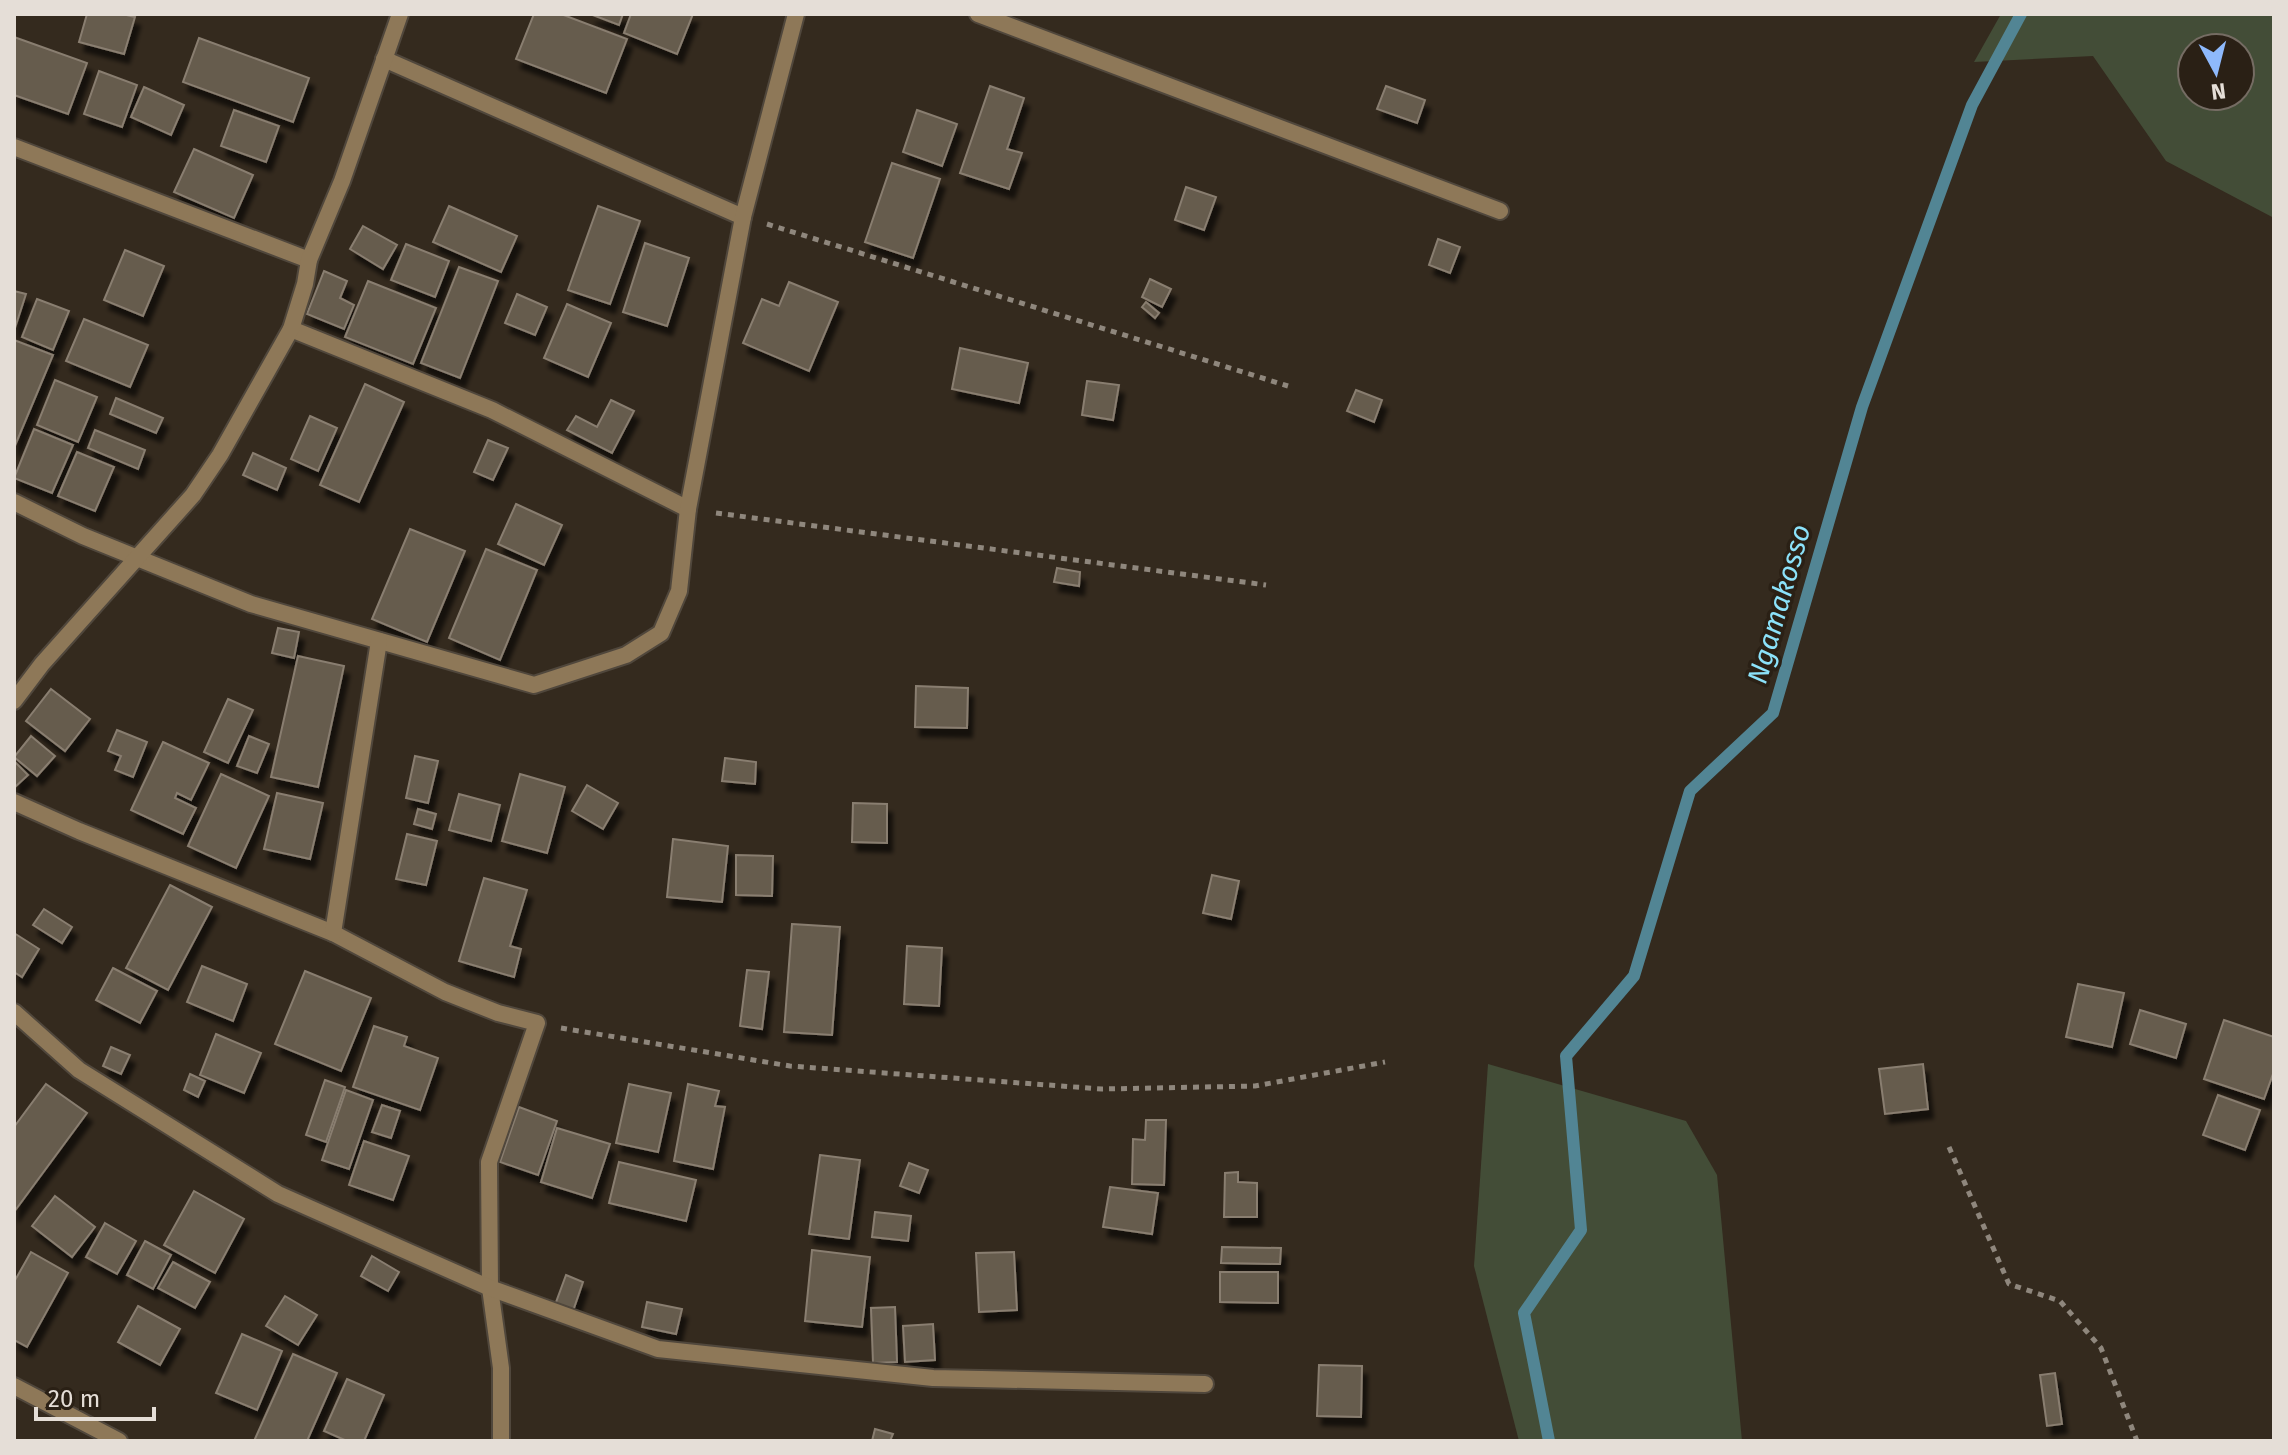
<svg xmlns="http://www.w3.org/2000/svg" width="2288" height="1455" viewBox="0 0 2288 1455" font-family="'Fira Sans',sans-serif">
	<defs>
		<filter id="shadow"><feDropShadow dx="5" dy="9" stdDeviation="2" flood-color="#0009"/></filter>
	</defs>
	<rect width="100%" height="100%" fill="#342a1e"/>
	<g fill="#434d37" fill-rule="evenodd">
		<path d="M2001,14H2274V218L2166,161L2093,56L1974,62ZM2192,48H2240V96H2192Z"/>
		<path d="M1488,1064L1686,1121L1717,1175L1742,1441H1519L1474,1266Z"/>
	</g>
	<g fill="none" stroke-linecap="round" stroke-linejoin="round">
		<path stroke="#528594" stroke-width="12" d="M1549,1441L1524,1313L1581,1230L1566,1056L1634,976L1690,791L1773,713L1862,407L1972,105L2021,14"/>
	</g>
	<g fill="#665b4e" stroke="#897e70" stroke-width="2" filter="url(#shadow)">
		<path d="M87,14H122L135,17L124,54L79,42Z"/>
		<path d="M534,14H561L627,39L606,93L516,59Z"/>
		<path d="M590,14H623L619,25Z"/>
		<path d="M631,14H693L677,54L624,33Z"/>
		<path d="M14,37L87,63L68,114L14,95Z"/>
		<path d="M199,38L309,78L293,122L183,82Z"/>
		<path d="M99,71L137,85L122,127L84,114Z"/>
		<path d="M990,86L1024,98L1007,149L1022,153L1009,189L960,173Z"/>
		<path d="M1386,86L1425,100L1417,123L1377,109Z"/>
		<path d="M144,87L184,105L171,135L131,117Z"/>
		<path d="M234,110L279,126L266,162L221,146Z"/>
		<path d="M917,110L957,124L942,166L903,152Z"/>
		<path d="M194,149L253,175L234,218L174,192Z"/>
		<path d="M892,163L940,179L913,258L865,242Z"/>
		<path d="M1186,187L1216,197L1204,230L1175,220Z"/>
		<path d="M449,206L517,236L501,272L433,242Z"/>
		<path d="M598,206L640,221L610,304L568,290Z"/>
		<path d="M363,226L397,245L383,269L350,249Z"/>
		<path d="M1438,239L1460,247L1450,273L1429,265Z"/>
		<path d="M645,243L689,258L667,326L623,312Z"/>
		<path d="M406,244L449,261L435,297L391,280Z"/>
		<path d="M125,250L164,266L143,316L104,300Z"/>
		<path d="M459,267L498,281L460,378L421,363Z"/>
		<path d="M324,271L347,281L340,298L354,305L344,329L307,314Z"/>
		<path d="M1150,279L1171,289L1162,307L1142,297Z"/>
		<path d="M368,281L436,308L413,364L345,337Z"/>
		<path d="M789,282L838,302L809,371L743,343L762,299L779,306Z"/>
		<path d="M14,291L26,294L14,331Z"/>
		<path d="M517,294L547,307L535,335L505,323Z"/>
		<path d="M37,299L69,311L53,350L22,337Z"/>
		<path d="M1146,302L1159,313L1155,318L1142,307Z"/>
		<path d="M567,304L611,323L588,377L544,358Z"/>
		<path d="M84,319L148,345L130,387L66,361Z"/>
		<path d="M14,340L53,355L14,448Z"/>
		<path d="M960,348L1028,363L1019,403L952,389Z"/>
		<path d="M55,380L97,397L78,442L37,425Z"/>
		<path d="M1087,381L1119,385L1113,420L1082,415Z"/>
		<path d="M365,384L404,402L359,502L320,485Z"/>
		<path d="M1356,390L1382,400L1374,422L1347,411Z"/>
		<path d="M116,398L163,418L156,433L110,414Z"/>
		<path d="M611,400L634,411L612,453L567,430L576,416L597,427Z"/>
		<path d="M310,416L337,428L318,471L291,459Z"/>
		<path d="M34,429L73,445L52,493L14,478Z"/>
		<path d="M95,430L145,450L138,469L88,448Z"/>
		<path d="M488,440L508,448L493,480L474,472Z"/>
		<path d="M77,452L114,467L95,511L58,496Z"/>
		<path d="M253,453L286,468L277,490L243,475Z"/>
		<path d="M516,504L562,525L544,565L498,544Z"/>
		<path d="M410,529L465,551L427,642L372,619Z"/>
		<path d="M486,549L537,570L500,660L449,638Z"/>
		<path d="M1057,568L1080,572L1079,586L1054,582Z"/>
		<path d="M278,628L299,632L294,658L272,653Z"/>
		<path d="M298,656L344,666L318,787L271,777Z"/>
		<path d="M916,686L968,688L967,728L915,727Z"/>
		<path d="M51,689L90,719L65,751L26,721Z"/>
		<path d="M228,699L253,710L228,763L204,752Z"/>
		<path d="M117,730L147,742L133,777L115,770L121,756L108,751Z"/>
		<path d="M31,736L55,756L37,776L14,757Z"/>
		<path d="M249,736L269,744L257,773L237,766Z"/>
		<path d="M163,742L209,763L191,800L177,793L175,798L196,808L183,834L131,810Z"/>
		<path d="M415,756L438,761L428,803L406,798Z"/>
		<path d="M725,758L756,762L755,784L722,781Z"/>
		<path d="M14,761L28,775L14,788Z"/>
		<path d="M221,774L269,796L236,868L188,846Z"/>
		<path d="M520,774L565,787L547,853L502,841Z"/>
		<path d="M587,785L618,803L603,829L572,811Z"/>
		<path d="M277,793L323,803L310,859L264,849Z"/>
		<path d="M459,794L500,805L491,841L449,830Z"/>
		<path d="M853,803L887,804V843L852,842Z"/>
		<path d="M418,809L436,814L432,829L414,824Z"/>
		<path d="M407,834L437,841L426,885L396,879Z"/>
		<path d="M673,839L728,846L722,902L667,897Z"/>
		<path d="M736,855L773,856L772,896L736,895Z"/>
		<path d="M1212,875L1239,881L1231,919L1203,913Z"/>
		<path d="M484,878L527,890L510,946L521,949L514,977L459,961Z"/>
		<path d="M170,885L212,907L168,990L126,968Z"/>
		<path d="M44,909L72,927L62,943L33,925Z"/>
		<path d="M792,924L840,927L832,1035L784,1032Z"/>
		<path d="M14,933L39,949L22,977L14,972Z"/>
		<path d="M907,946L942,948L939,1006L904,1004Z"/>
		<path d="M202,966L247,984L233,1021L187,1002Z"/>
		<path d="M113,968L157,991L140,1023L96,1000Z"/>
		<path d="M747,970L769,972L762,1029L740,1026Z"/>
		<path d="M305,971L371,998L341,1071L275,1044Z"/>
		<path d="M2078,984L2124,993L2112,1047L2066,1037Z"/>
		<path d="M2140,1010L2186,1024L2176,1058L2130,1044Z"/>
		<path d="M2224,1020L2274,1037V1071L2264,1099L2204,1079Z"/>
		<path d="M374,1026L407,1037L404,1046L438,1058L420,1110L353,1087Z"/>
		<path d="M216,1034L261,1053L244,1093L200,1075Z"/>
		<path d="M111,1047L130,1055L121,1074L103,1066Z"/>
		<path d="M1923,1064L1928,1109L1885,1114L1879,1069Z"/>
		<path d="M190,1074L205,1081L198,1097L184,1090Z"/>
		<path d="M325,1080L345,1087L326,1142L306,1135Z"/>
		<path d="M46,1084L87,1113L14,1212V1127Z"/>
		<path d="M629,1084L671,1093L658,1152L616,1143Z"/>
		<path d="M688,1084L719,1091L715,1106L725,1107L713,1169L674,1161Z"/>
		<path d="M346,1090L373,1100L349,1169L322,1160Z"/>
		<path d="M2218,1095L2260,1110L2245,1150L2203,1135Z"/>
		<path d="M382,1105L400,1111L391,1138L372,1132Z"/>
		<path d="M519,1107L557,1121L538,1175L500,1162Z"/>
		<path d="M1146,1120H1166L1164,1185L1132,1184L1133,1139L1145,1140Z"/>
		<path d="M557,1128L610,1144L592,1198L541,1182Z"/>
		<path d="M364,1141L409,1156L393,1200L349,1185Z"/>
		<path d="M820,1155L860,1160L849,1239L809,1234Z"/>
		<path d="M619,1162L696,1180L686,1221L609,1203Z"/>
		<path d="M909,1163L928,1170L919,1193L900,1186Z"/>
		<path d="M1238,1172V1182L1257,1183V1217H1224L1225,1173Z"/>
		<path d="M1110,1187L1158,1193L1152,1234L1103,1227Z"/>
		<path d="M194,1191L244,1219L215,1273L164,1245Z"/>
		<path d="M55,1196L95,1227L72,1257L32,1226Z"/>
		<path d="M875,1212L911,1216L908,1241L872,1237Z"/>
		<path d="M105,1223L136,1241L117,1274L86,1257Z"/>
		<path d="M145,1241L171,1255L153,1289L127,1275Z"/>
		<path d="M1222,1247L1281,1248L1280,1264L1221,1263Z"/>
		<path d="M812,1250L870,1257L862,1327L805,1321Z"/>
		<path d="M31,1252L68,1273L27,1347L14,1340V1282Z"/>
		<path d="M1014,1252L1017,1310L979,1312L976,1253Z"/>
		<path d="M372,1256L399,1272L388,1291L361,1276Z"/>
		<path d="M173,1262L210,1282L195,1308L158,1288Z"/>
		<path d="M1220,1272H1278V1303L1220,1302Z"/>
		<path d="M566,1275L583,1282L573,1311L555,1305Z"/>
		<path d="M285,1296L317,1315L298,1345L266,1326Z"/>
		<path d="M647,1302L682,1309L676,1334L642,1327Z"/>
		<path d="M138,1306L180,1329L160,1365L118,1342Z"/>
		<path d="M895,1307L897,1362L873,1363L871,1308Z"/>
		<path d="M933,1324L935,1360L905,1362L903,1326Z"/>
		<path d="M242,1334L282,1351L257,1410L216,1393Z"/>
		<path d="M293,1354L337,1373L307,1441H254Z"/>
		<path d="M1319,1365L1362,1366L1361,1417L1317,1416Z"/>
		<path d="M2055,1373L2062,1424L2047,1426L2040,1375Z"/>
		<path d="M347,1379L384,1395L364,1441H347L324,1431Z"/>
		<path d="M875,1429L893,1434L890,1441H872Z"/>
	</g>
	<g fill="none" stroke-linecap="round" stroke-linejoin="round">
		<g stroke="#50473c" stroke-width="20">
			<g id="minor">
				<path d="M978,14L1500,211"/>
				<path d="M384,59L743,217"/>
				<path d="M14,147L309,260"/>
				<path d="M291,329L492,410L688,509"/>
				<path d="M14,502L83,536L251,604L534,685L626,655L661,633L679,591L688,509L743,217L796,14"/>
				<path d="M14,701L42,664L193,495L220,455L291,329L305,284L309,260L342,181L400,14"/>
				<path d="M14,802L79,831L333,933L445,992L498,1013L537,1023L489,1162L490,1288L501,1368V1441"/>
				<path d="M333,933L379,641"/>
				<path d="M14,1012L79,1070L278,1194L490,1288L658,1349L933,1378L1205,1384"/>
				<path d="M14,1386L119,1441"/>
			</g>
		</g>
		<g stroke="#8f877d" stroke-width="5" stroke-dasharray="6 6" stroke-linecap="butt">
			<path d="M767,224L1288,386"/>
			<path d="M716,513L1266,585"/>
			<path d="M561,1028L790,1066L1102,1089L1255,1086L1385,1062"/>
			<path d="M1949,1147L2009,1284L2060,1301L2101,1348L2137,1441"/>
		</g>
		<use href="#minor" stroke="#8e7858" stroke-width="16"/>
	</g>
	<g text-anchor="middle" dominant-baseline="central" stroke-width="7" stroke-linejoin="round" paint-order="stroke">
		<g font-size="28" font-style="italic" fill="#8ce2fa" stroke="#2a2015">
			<text transform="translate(1779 604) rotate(-74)">Ngamakosso</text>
		</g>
	</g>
	<rect width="2288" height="1455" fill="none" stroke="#e5ded7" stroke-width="32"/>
	<g transform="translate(2216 72) rotate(173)"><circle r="38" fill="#2a2015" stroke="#756c63" stroke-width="2"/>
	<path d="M0-6L14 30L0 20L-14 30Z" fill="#8eb9fc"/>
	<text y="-12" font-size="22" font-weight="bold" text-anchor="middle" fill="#e5ded7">N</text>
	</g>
	<path d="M36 1407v12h118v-12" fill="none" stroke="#e5ded7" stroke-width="4"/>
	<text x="48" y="1407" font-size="24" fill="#e5ded7" stroke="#2a2015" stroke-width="6" paint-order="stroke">20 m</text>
</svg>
